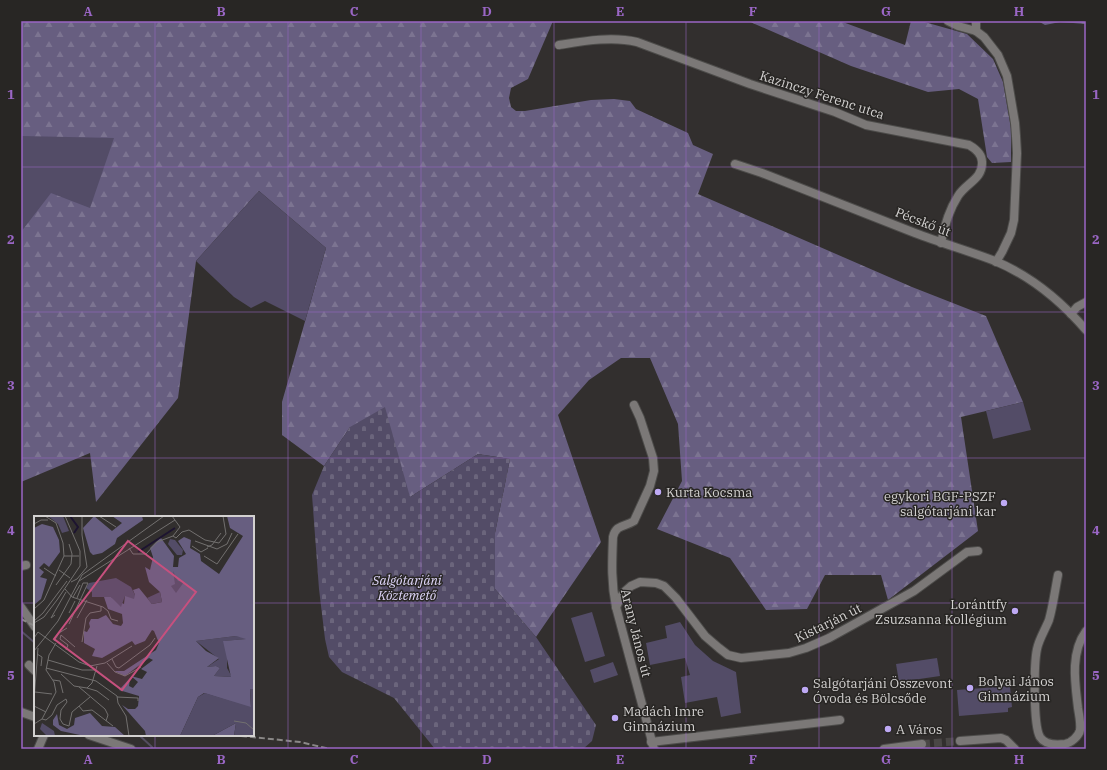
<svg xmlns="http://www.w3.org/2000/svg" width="1107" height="770" viewBox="0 0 1107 770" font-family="'IBM Plex Serif',serif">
	<defs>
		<pattern id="forest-firs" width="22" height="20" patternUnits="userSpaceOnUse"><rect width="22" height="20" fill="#675e80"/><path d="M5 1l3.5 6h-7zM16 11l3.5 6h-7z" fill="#7c7491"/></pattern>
		<pattern id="cemetery-stones" width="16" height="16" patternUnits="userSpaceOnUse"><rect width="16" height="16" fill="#534c67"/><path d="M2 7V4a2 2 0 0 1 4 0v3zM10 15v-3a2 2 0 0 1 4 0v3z" fill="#6b657c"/></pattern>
	</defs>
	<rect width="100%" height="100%" fill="#322f2e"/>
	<g fill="url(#forest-firs)">
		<path d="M21,21H553L528,79L511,88L509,98L511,107L516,111H525L591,100L614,99L630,101L636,109L688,133L693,145L713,154L698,194L912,287L986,316L1023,402L961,417L978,531L888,600L881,575H825L807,609L766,610L730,558L657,529L682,481L678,424L650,358H621L589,380L558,415L601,542L536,637L495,589V533L510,459L478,454L410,497L350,427L324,466L282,435V402L326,248L259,191L196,261L178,398L96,502L90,453L21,482Z"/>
		<path d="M748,21H840L905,45L911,21H921L967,34L993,59L1003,82L1011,128V162L992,163L987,157L978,99L959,89L928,92L851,66Z"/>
		<path d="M1038,21H1086V24L1060,22L1045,25Z"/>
	</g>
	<path fill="url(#cemetery-stones)" d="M385,407L410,497L478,454L510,459L495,533V589L536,637L596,725L592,741L583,749H435L394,698L342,672L329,657L325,639L319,589L312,495L324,466L350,427Z"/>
	<g fill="#534c67">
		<path d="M21,136L114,138L90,208L51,193L21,232Z"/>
		<path d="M259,191L326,248L305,321L265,301L251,308L234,297L196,261Z"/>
		<path d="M1023,402L1031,430L993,439L986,411Z"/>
		<path d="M592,612L605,656L585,662L571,618Z"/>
		<path d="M680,622L695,645L713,661L736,672L741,713L721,717L717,697L685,703L681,677L690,675L685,658L650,665L646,643L667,638L665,626Z"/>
		<path d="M937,658L940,676L899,682L896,664Z"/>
		<path d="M613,662L618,675L594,683L590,670Z"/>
		<path d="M1010,686L1012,707L1008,708V712L959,716L957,690Z"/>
	</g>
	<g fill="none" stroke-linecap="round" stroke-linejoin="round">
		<g stroke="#544d60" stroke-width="2">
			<path d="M21,631L35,643"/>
			<path d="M139,735L152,747"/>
		</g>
		<path stroke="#4a4746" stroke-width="8" stroke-dasharray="8 4" stroke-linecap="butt" d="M922,744L960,741"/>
		<g stroke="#4d4c4a" stroke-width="10">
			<g id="minor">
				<path d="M948,21L958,26L976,31L984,37L998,55L1007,76L1015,123L1016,136L1017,153L1014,220L1011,233L1002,252L996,262"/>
				<path d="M976,21V31"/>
				<path d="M559,45C584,41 612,36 637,42L750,84L835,112L866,125L969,145C976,149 982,154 982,162C983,179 966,183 958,196C949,210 944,227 941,243"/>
				<path d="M735,164L762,173C813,193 864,213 915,233C941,243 969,251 995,261C1031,276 1061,301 1086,330"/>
				<path d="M1071,314L1077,307L1086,302"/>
				<path d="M634,405L640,418L653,458L654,471L650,486L634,521C625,527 616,524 613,537C612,562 611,582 616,607L654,749"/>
				<path d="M21,566L26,565"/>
				<path d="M1058,575C1055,590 1053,606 1049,620C1045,630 1039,639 1037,649C1034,663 1033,725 1040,737C1045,745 1057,745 1065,744C1071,743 1079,736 1080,730C1081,723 1079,715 1078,708C1075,683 1070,653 1086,631"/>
				<path d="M21,607L35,627"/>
				<path d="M616,607L623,593L631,586L640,582L656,583L664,586L676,598L705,636L719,648L728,655L741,658L789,653L806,648L829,638L914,591L967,552L978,551"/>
				<path d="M29,665L35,671"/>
				<path d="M21,712L35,717"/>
				<path d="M89,735L131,749"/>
				<path d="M960,741L1001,738L1006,740L1015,749"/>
				<path d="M651,742L840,720"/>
				<path d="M38,749L44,735"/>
				<path d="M884,749L922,744"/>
			</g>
		</g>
		<use href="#minor" stroke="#7b7877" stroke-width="8"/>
		<g stroke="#8a8887" stroke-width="2" stroke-dasharray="6 3" stroke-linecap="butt">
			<path d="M21,619L35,626"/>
			<path d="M232,735L300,742L330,749"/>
		</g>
	</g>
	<path fill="none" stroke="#9a66c5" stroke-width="1" stroke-opacity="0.55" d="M155,21V517M288,21V749M421,21V749M554,21V749M686,21V749M819,21V749M952,21V749M21,167H1086M21,312H1086M21,458H1086M21,603H35M253,603H1086M155,735V749"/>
	<g fill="#bea9f4" stroke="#282624" stroke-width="1.5">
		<circle cx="658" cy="492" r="4"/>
		<circle cx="1004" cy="503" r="4"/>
		<circle cx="1015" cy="611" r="4"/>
		<circle cx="970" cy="688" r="4"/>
		<circle cx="805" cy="690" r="4"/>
		<circle cx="615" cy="718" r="4"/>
		<circle cx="888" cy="729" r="4"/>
	</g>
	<g text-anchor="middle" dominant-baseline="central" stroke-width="3" stroke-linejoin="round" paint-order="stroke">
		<g font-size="13" fill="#d3d1d0" stroke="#282624">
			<text transform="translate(822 95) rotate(18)">Kazinczy Ferenc utca</text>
			<text transform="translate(923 222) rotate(21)">Pécskő út</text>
			<text transform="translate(828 623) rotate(-26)">Kistarján út</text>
			<text transform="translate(636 633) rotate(76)">Arany János út</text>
		</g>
		<g font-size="13" fill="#d3d1d0" stroke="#282624" text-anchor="start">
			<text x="666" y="492">Kurta Kocsma</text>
			<text x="996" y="496" text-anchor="end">egykori BGF-PSZF<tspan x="996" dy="15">salgótarjáni kar</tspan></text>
			<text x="1007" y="604" text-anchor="end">Loránttfy<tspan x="1007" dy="15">Zsuzsanna Kollégium</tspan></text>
			<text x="978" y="681">Bolyai János<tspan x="978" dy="15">Gimnázium</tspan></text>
			<text x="813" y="683">Salgótarjáni Összevont<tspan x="813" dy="15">Óvoda és Bölcsőde</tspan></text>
			<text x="623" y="711">Madách Imre<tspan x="623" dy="15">Gimnázium</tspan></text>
			<text x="896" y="729">A Város</text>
		</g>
		<g font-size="13" font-style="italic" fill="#e0d7fb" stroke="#282624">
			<text x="407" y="580">Salgótarjáni<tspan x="407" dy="15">Köztemető</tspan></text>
		</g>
	</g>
	<g transform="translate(34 516)">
		<rect width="220" height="220" fill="#322f2e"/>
		<path d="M202,120L212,121V123L190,125L193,137V152L198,161L180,160L186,152L182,150L173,151L185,143L162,125Z" fill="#534c67"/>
		<path d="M60,0L78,15L88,7L78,0H108L109,4L83,22L81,28L68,37L59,39L56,36L49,12ZM193,0H220V173H216L217,192L170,177L164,181L146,220H112L111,215L88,189L94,193H101L104,190L105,180L85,174L96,162L95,170L99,172L104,166L97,160L108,163L113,156L107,153L119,144L115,142L91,160L80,155H90L122,134L125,127L120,115L118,114L111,125L101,129L98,125L68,142L58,140L61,133L50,127V115L53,116L56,111L55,107L57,103H64L72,99L79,108L87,110L89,107L88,98L74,93L70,81H77L90,88L91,79H101L99,74L105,72L118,88L128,86L126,76L115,66L111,51L116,54L119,41L116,32L125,23L127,22L140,40L139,51H144L145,42L152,38L144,25L150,21L157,24L156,32L166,38L167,45L185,58L209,20L196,12ZM202,120L212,123L189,125L197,161L180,160L186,152L182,150L173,151L185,142L172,135L162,125ZM8,8L19,11L25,24L26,36L15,51L10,47L5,52L10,56L6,61L13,63L7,83L0,89V12ZM56,197L68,210L81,211L91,220L46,219L27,215L19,209V204L23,198L25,209L33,213L40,209L41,202ZM202,207L200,220H178Z" fill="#675e80" fill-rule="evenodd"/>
		<path d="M82,62L97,71L101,79L100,83L91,80L87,91L77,81H58V76L52,72L55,67Z" fill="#534c67"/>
		<path d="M14,0H29L35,15L28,17L24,8ZM136,23L141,24L149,34L148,39H143L134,28ZM139,55L144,65L150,66L142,77L137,70L141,68ZM126,76L128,86L118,88L113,82ZM216,173H220V220H200L202,207L178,220H146L164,181L171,177L217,191ZM8,207L20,215L21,220H13L6,213Z" fill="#534c67"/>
		<path fill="none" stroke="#1d1430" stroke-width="2" d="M36,0L44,11L40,17M104,36L141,12"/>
		<path fill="none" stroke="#72706f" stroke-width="1" d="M65,0L82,11M0,8L7,4H14M139,20L142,22L148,16L155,14L171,24L185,27L192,18L189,0M161,25L183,33L193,28L198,17M158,30L167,36L174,32M173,31L178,29L187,17M95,32L99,38H112L123,26L139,20L146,11L138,0M30,40H45M170,40L183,48L204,18M10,52L22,60M25,54L36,62M45,65L141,4M37,66L43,63L53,51L48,19V0M22,69L37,48L38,38L35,28M31,73L38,81L69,91L74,95L77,103L84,105M39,81L46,69M0,93L10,84L30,40L29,27L22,7L11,0M35,97L41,85M21,99L17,102L32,76M43,102L53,84M0,105L9,97L33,65M0,107L10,101L23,84L46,50V35L31,0M35,108L54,67H49L43,82M0,122L4,116L45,146L56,150L71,147L98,130M20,125L25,117L33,112M48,126L52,102L56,97L67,95V90M32,134L34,129L26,123L27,119L41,131M0,135L24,105L48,59L130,0M3,138L8,141L7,150M78,143L82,151L85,152L116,129L121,122M14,144L48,154H62M73,147L81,156L91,160L107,151M12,152L62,165L83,180L84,187L92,200L95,220M27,158L40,170L53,172L58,167L63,150M19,164L26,165L29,177M45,171L71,193L74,199L72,205M53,172L63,175L75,184M1,176L18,178M83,181L104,182V185M0,184L4,132M0,190L12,196M45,190L49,195L58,194L79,210M8,203L12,204L18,199L23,189L32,183L33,186L27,194L26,203L29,208L35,210L38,196L56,181M200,205L212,207L220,214M0,208L8,203L22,176L20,166L12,154L15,139L22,127"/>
		<path fill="#c7507e" fill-opacity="0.15" stroke="#c7507e" stroke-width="2" d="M94,25L162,76L88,174L20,123Z"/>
		<rect width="220" height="220" fill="none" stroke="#d3d1d0" stroke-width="2"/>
	</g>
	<rect width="1107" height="770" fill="none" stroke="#282624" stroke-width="44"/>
	<rect x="22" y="22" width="1063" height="726" fill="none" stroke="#9a66c5" stroke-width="1.5"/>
	<g font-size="13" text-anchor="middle" font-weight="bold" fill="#9a66c5">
		<text x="88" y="16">A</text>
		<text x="221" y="16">B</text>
		<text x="354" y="16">C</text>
		<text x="487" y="16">D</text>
		<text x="620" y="16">E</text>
		<text x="753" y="16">F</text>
		<text x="886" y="16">G</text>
		<text x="1019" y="16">H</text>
		<text x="11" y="99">1</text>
		<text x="1096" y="99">1</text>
		<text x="11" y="244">2</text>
		<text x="1096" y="244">2</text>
		<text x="11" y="390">3</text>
		<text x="1096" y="390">3</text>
		<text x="11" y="535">4</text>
		<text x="1096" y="535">4</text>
		<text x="11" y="680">5</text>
		<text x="1096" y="680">5</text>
		<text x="88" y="764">A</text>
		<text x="221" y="764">B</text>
		<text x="354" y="764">C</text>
		<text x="487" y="764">D</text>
		<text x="620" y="764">E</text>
		<text x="753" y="764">F</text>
		<text x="886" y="764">G</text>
		<text x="1019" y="764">H</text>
	</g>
</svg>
